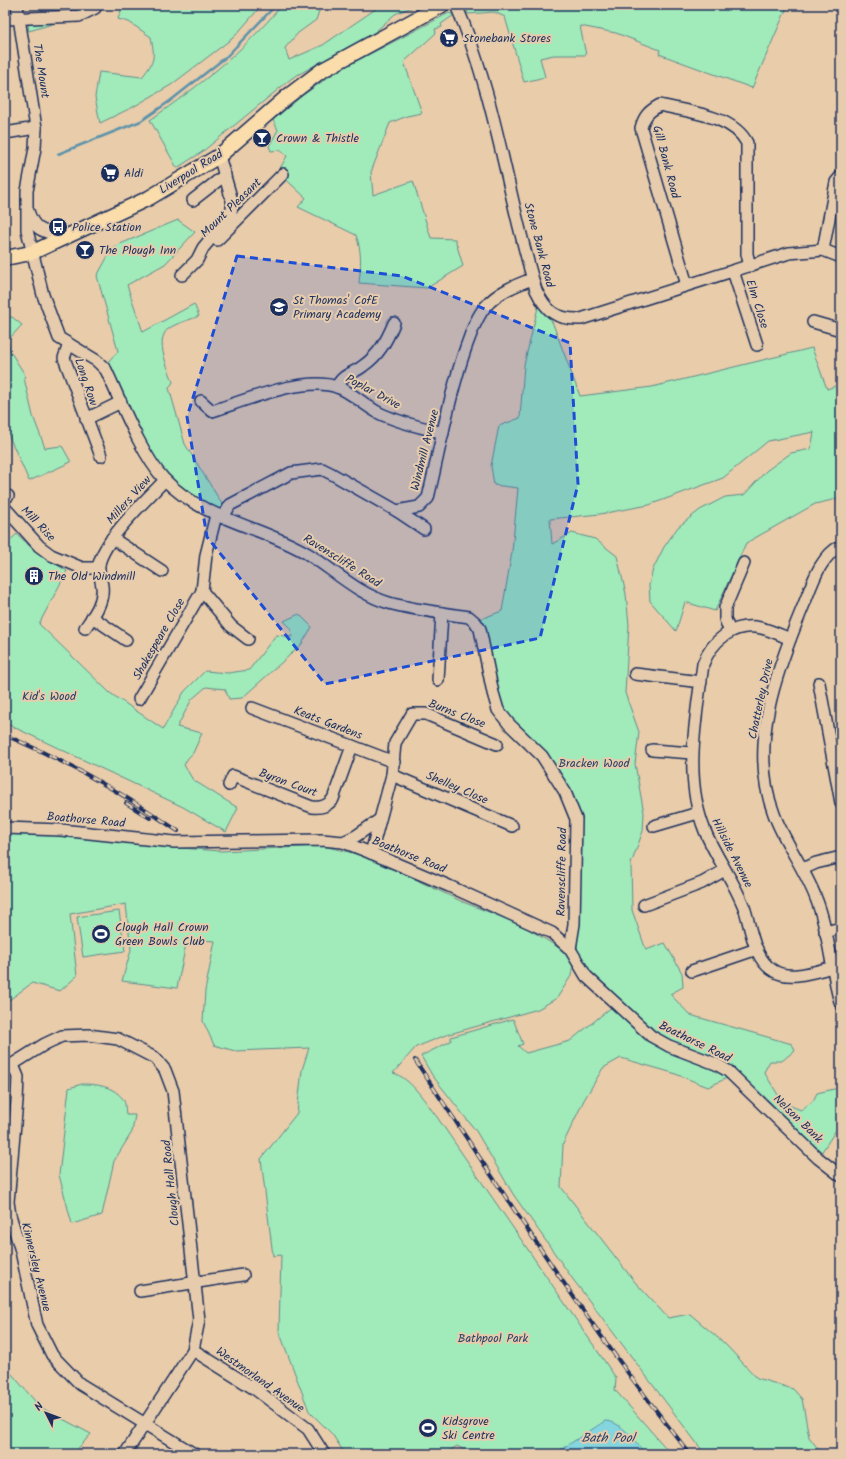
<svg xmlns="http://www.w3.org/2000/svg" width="846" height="1459" viewBox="0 0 846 1459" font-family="Kalam,sans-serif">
	<rect width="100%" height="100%" fill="#e9cca9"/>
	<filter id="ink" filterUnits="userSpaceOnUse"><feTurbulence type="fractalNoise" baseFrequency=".025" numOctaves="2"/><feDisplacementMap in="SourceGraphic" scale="8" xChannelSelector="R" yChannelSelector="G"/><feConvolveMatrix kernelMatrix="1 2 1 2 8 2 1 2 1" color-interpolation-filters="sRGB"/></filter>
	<g filter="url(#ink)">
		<g fill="#a1eab9" stroke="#5e8c8c">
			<path d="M123,5H262L234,37L171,85L133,107L100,123L95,97L99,72L142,77C155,61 155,58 151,37L129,22L118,19Z"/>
			<path d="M282,5H321L316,20L298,33L285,48L289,60L323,45L380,6L411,5L412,7L395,14L375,32L292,78L202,152L177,168L150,120C200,85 243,52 282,5Z"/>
			<path d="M466,5H788L752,88L659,54L660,50L616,33L580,26L586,55H554L540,58L545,77L524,82L505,17L494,12L468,14Z"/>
			<path d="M449,13L454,15L441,24L442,27L435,29L436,33L404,62L422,113L407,116L390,123L371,172L373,195L413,181L431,238L455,239L463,266L427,288L359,283C361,265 362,252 356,235L298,207L306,198L278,172L287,156L280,150L271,151L269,146L278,130L273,120L303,95L337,71Z"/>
			<path d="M79,16L29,31L27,18Z"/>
			<path d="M178,220L195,232L165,264L127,285L143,332L194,304L199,316C190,320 176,323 168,329C154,341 169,369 173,382L169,388L185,444L227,512L223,518L165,480L103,367L118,351L97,276L113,247Z"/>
			<path d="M540,299L553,324L580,396L652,387L812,348L827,389L841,384V498L815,504L746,543L715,611L685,602L676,631L650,601L649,585L653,569L664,547L678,527L700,510L725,497L744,495L766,471L791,453L811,449L814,432L768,441L723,478L649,505L600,514L550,519L552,544L572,533L595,539L617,556L626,594L629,625L625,693L639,732L635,764L644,813L643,831L631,864L632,910L646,950L665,943L682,973L683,987L670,994L690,1015L792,1044L795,1050L782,1061H770L764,1072L783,1103L801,1110L813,1101L817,1093L834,1089H841V1128L838,1127L821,1153L795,1131L746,1080L731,1068L662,1039L589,972L577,949L579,863L565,792L500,708L478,620L502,611L512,552L518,488L494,485L491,466L499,426L520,418L524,365Z"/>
			<path d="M12,317L22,325L8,340L10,351L25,375L24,378L33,416L45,448L62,446L71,462L29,481L9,436L5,438V318Z"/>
			<path d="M17,534L36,552L67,571L39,624L110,693L163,729L184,692L205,671L228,673L249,670L276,635L292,637L291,628L284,621L299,614L312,627L301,645L242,698L229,699L225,689L206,687L192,699L177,727L202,733L193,753L188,758L184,765L193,780L238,808L226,832L183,807L5,723V545Z"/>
			<path d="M5,830L117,838L181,848L221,851L323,846L366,856L463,902L522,925L574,957L571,976L557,998L538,1009L446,1035L416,1047L393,1073C411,1078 425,1102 437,1117L616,1378L615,1390L671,1454H472L457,1446L444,1454H359L358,1452L345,1454L332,1434L309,1411L279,1331L281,1255L273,1256L261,1159L297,1113L302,1070L309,1048L235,1051L214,1045L203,1021L205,991L215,941L187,939L177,988L122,981L131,950L126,904L70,914L77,976L60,991L32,983L5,1003Z"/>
			<path d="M119,911L125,951L83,957L77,917Z"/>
			<path d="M613,1006L649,1039L714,1067L727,1078L708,1087L673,1073L621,1058L603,1068L584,1100L563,1144L561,1187L634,1281L668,1318L690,1314L725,1344L757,1378L793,1389L802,1399L809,1437L822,1454H705L572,1278L513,1194L476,1131L432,1075L421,1056L451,1041V1037L513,1019L523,1044L518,1046L526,1053L570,1041Z"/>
			<path d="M82,1084C97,1084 113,1086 123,1099C126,1103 125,1110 126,1115H135L132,1132L114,1161L102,1215L72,1224L59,1175L69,1088Z"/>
			<path d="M5,1366L40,1407L91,1434L73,1454H9L5,1448Z"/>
		</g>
		<path fill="#85d5df" stroke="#5b93ab" d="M605,1421C622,1421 635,1442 646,1454H554Z"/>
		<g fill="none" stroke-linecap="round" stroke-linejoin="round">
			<path stroke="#5b93ab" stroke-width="2.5" d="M58,154L141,121L170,101L226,57L276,5"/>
			<g stroke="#1b2f5e" stroke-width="14">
				<g id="minor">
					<path d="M17,5L36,128L35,148L27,191V230L43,295L59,338L97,361L106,370C121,402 141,454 164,479C203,520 262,526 308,554C335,571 358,594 389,603C415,610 442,613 469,617L476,623L480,629L493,693L498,710L509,724L542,756L565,792L576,819L574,924L570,949"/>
					<path d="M456,5C496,96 507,195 536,290C546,311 556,320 581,319L789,253L823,250L841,257"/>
					<path d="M5,19L79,16L95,8L96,5"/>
					<path d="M5,133L36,128"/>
					<path d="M193,200L225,175"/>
					<path d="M28,211C35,233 46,232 67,237"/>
					<path d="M217,240L283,174"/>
					<path d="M823,250L836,182L841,176"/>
					<path d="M733,271L757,345"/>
					<path d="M182,275L197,260L203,248L230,215L233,204L219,156"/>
					<path d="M687,285L641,128C644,116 649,111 660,105C688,112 733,115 747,143V254L750,266"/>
					<path d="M813,322L841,330"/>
					<path d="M69,344L64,358L101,456"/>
					<path d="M337,387C342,374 353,374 363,366C379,355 387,340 394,323"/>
					<path d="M201,401L212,411C244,401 305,375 337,387C352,392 365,406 379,413C399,423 422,427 443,433"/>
					<path d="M86,419L121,402"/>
					<path d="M5,498L8,496"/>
					<path d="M5,508L39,546L51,555L82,568H95L99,565"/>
					<path d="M397,511L424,529"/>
					<path d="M223,518L230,505L291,473L322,469L332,474L397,511L419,507L428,498C440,448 449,396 466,347C471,334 476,317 486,306C498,292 516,285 532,279"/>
					<path d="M112,538L162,571"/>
					<path d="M841,546C819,556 811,588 802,609C776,672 748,746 774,814C785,844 806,870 817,901C826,924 829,950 834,974C836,984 837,995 841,1004"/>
					<path d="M202,591L231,626L248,639"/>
					<path d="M92,617L126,640"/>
					<path d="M85,628C94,615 104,602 102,586C101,580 98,570 99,564C105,538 146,500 165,480"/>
					<path d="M730,632L725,619V608L744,563"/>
					<path d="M790,639C781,635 770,630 761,628C733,622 712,641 703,664C696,720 683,777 705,831C716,858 735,882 745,910C751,929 754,960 774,971C790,981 816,971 833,967"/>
					<path d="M635,674L701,682"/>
					<path d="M438,680L442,613"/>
					<path d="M819,683L841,803"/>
					<path d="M139,699L202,591L206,555L216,515"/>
					<path d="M252,708L394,762"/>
					<path d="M652,750L692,753"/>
					<path d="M392,775L512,826"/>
					<path d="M229,785L233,776L312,807C322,808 327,806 333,799L352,746"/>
					<path d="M654,826L698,813"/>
					<path d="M5,828L61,830L174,842L322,840L343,842L371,853L449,886L552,933L570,949L586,976L651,1036L669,1046L716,1064L728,1071L818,1158L841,1176"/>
					<path d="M343,842L356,836L379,820"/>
					<path d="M371,853L392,775L395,743L412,714H426L497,744"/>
					<path d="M803,869L816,863L841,857"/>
					<path d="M644,905L702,883L725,870"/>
					<path d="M825,932L841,928"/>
					<path d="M692,971L757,949"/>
					<path d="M13,1065L18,1077L17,1101L8,1202L10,1215L21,1251L37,1325L52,1355L80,1384L194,1454"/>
					<path d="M5,1069L45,1044L62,1036L88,1035L118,1039L155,1058L165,1070L173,1091L199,1320L193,1350L125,1454"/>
					<path d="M140,1291L243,1275"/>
					<path d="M193,1350L255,1389L308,1429L324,1454"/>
				</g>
			</g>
			<g stroke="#1b2f5e" stroke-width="17">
				<path id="major" d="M5,258L31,253L149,198L219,156L288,96L321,71L442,5"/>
			</g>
			<use href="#minor" stroke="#e6ccad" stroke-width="11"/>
			<use href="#major" stroke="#faddab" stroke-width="14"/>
			<g stroke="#1b2f5e" stroke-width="4">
				<g id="rail">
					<path d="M5,735C66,761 123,793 178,831"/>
					<path d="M126,803L150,818"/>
					<path d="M415,1060C504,1194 590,1329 690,1454"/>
				</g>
			</g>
			<use href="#rail" stroke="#e6ccad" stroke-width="2.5" stroke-dasharray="8" stroke-linecap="butt"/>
		</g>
	</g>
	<path fill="#1d4ed8" fill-opacity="0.2" stroke="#1d4ed8" stroke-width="3" stroke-dasharray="8 5" stroke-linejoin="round" d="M237,256L402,276L570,343L578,484L540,638L325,684L207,537L187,417Z"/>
	<defs>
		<g id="supermarket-disc" transform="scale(1)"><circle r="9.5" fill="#1b2f5e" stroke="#e6ccad"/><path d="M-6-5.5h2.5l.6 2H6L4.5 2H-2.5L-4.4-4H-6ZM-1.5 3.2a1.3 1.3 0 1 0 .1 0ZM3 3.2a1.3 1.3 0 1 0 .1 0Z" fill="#fff"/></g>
		<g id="bar-disc" transform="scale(1)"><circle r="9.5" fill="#1b2f5e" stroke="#e6ccad"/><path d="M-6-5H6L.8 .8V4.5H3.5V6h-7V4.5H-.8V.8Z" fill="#fff"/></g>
		<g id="bus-disc" transform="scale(1)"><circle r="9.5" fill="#1b2f5e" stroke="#e6ccad"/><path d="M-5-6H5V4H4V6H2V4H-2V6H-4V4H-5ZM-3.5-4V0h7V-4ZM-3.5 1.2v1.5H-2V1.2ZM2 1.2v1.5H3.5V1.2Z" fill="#fff"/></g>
		<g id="school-disc" transform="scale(1)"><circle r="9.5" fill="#1b2f5e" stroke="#e6ccad"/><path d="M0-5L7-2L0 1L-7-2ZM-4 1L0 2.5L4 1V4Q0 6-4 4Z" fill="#fff"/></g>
		<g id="building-disc" transform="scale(1)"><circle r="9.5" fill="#1b2f5e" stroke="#e6ccad"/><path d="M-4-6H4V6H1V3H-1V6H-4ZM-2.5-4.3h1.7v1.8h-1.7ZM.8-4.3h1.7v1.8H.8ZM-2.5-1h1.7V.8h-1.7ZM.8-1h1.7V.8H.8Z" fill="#fff"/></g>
		<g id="stadium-disc" transform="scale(1)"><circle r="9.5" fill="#1b2f5e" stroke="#e6ccad"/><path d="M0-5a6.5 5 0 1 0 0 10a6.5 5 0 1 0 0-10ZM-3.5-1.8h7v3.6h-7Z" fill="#fff"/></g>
	</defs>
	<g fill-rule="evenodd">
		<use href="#supermarket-disc" x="449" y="38"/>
		<use href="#bar-disc" x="262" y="138"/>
		<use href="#supermarket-disc" x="110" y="173"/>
		<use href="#bus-disc" x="58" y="227"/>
		<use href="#bar-disc" x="85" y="250"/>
		<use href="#school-disc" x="279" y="307"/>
		<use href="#building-disc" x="34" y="576"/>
		<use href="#stadium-disc" x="101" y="934"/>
		<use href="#stadium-disc" x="428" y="1428"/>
	</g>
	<g text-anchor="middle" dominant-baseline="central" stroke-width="4" stroke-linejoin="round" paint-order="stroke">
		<g font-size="12" fill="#1b2f5e" stroke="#e6ccad" text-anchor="start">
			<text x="463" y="38">Stonebank Stores</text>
			<text x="276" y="138">Crown &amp; Thistle</text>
			<text x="124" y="173">Aldi</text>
			<text x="72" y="227">Police Station</text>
			<text x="99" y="250">The Plough Inn</text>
			<text x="293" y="300">St Thomas' CofE<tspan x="293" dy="14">Primary Academy</tspan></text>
			<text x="48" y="576">The Old Windmill</text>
			<text x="115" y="927">Clough Hall Crown<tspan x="115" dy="14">Green Bowls Club</tspan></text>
			<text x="442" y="1421">Kidsgrove<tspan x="442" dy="14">Ski Centre</tspan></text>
		</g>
		<g font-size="12" fill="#1b2f5e" stroke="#e6ccad">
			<text transform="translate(41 71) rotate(81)">The Mount</text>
			<text transform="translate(666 162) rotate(75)">Gill Bank Road</text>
			<text transform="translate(191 172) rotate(-32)">Liverpool Road</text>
			<text transform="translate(231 208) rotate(-44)">Mount Pleasant</text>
			<text transform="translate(539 245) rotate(75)">Stone Bank Road</text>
			<text transform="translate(757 304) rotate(72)">Elm Close</text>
			<text transform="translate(86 382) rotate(71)">Long Row</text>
			<text transform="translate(373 392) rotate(28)">Poplar Drive</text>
			<text transform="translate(425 450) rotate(-76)">Windmill Avenue</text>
			<text transform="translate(129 500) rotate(-48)">Millers View</text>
			<text transform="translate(38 524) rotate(46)">Mill Rise</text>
			<text transform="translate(342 561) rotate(32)">Ravenscliffe Road</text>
			<text transform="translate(159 639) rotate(-60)">Shakespeare Close</text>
			<text transform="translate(761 699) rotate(-78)">Chatterley Drive</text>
			<text transform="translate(457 714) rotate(21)">Burns Close</text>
			<text transform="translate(328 723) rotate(21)">Keats Gardens</text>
			<text transform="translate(288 783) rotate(20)">Byron Court</text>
			<text transform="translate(457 788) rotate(23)">Shelley Close</text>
			<text transform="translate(86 820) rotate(5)">Boathorse Road</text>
			<text transform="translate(732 853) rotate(63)">Hillside Avenue</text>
			<text transform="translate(409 855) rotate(22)">Boathorse Road</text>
			<text transform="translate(562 872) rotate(-89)">Ravenscliffe Road</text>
			<text transform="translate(695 1042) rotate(26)">Boathorse Road</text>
			<text transform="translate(798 1119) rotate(44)">Nelson Bank</text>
			<text transform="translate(171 1183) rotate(-96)">Clough Hall Road</text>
			<text transform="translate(36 1267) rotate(76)">Kinnersley Avenue</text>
			<text transform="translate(260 1380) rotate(35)">Westmorland Avenue</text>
		</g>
		<g font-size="12" fill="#284267" stroke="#e6ccad">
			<text x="49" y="696">Kid's Wood</text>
			<text x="594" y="763">Bracken Wood</text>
			<text x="493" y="1338">Bathpool Park</text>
		</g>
		<g font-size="13" font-style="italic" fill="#26406b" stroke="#e6ccad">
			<text x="608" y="1438">Bath Pool</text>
		</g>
	</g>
	<rect width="846" height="1459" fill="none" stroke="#e6ccad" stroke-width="20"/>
	<rect x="10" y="10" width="826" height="1439" fill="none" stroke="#1b2f5e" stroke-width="1.5" filter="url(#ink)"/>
	<g transform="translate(46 1413) rotate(312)" stroke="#e6ccad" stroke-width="3" paint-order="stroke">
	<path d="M0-3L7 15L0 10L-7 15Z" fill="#1b2f5e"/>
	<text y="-6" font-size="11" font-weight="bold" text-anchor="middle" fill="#1b2f5e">N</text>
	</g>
</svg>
